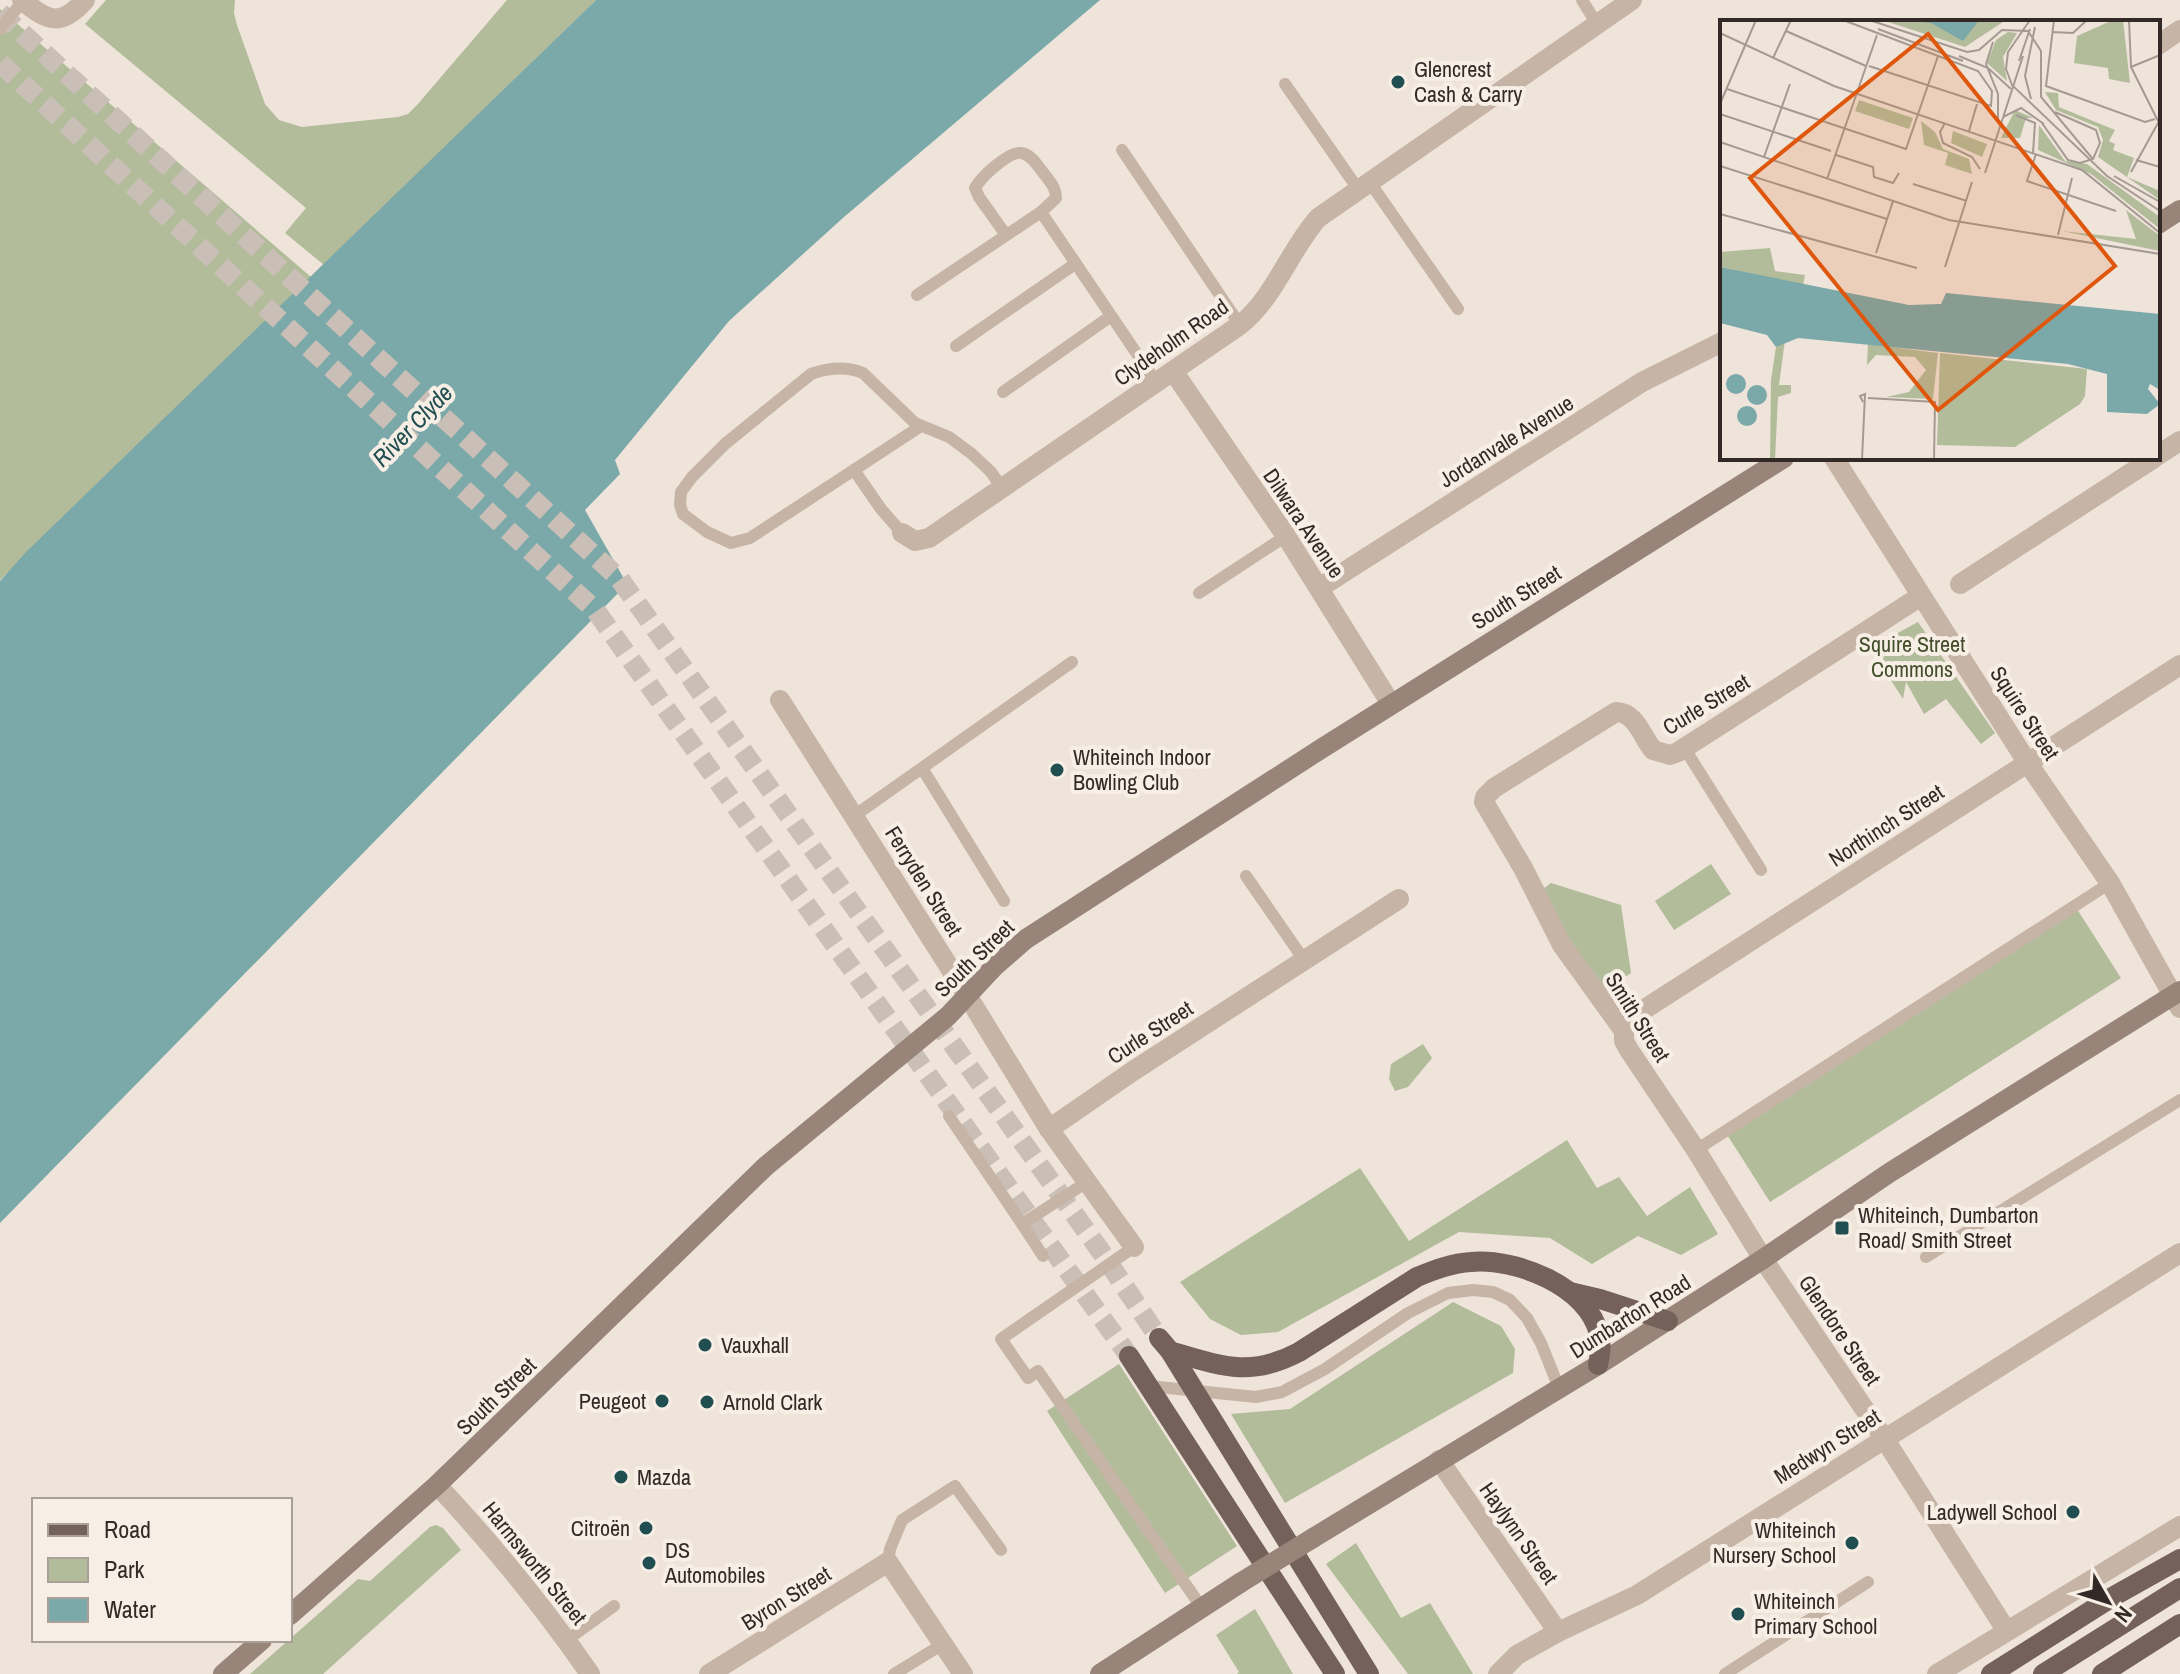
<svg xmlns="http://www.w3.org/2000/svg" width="2180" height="1674" viewBox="0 0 2180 1674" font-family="'Archivo Narrow',sans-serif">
	<rect width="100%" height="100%" fill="#efe4da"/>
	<g fill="#b2bc9b">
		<path d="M106,0H235L234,13L237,25L265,104L279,120L302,127L398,117L408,114L417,105L507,0H596L324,265L285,233L306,208L85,24Z"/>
		<path d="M0,9L311,277L0,580Z"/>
		<path d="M1918,622L1995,733L1981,744L1946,699L1924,714L1906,682L1903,699L1870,648Z"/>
		<path d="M1711,864L1731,894L1674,930L1655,901Z"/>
		<path d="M1551,883L1621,905L1631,973L1600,994L1536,894Z"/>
		<path d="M2077,909L2121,978L1770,1202L1726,1133Z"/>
		<path d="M1423,1044L1432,1058L1408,1087L1395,1091L1389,1079L1391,1064Z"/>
		<path d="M1567,1140L1597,1188L1619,1177L1647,1216L1690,1187L1718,1234L1681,1255L1638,1236L1592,1264L1550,1238L1459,1232L1278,1332L1241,1335L1210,1319L1180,1282L1360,1168L1409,1241Z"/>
		<path d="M1453,1302L1501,1326L1515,1349L1513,1373L1285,1503L1231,1414L1290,1409Z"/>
		<path d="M1119,1364L1237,1546L1165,1593L1047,1411Z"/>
		<path d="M436,1525L443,1528L461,1550L323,1674H250L358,1579L370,1581L430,1527Z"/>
		<path d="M1356,1543L1401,1618L1430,1603L1473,1674H1408L1326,1564Z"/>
		<path d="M1255,1609L1293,1674H1237L1239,1672L1216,1635Z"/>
	</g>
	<path fill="#7ba8a9" d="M596,0H1100L844,217L729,321L615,460L620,474L585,510L627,584L0,1223V581L26,552Z"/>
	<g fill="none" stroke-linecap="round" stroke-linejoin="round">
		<g stroke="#c9bfb6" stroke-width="20" stroke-dasharray="20 10" stroke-linecap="butt">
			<path d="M0,13L619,578L1102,1253L1159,1338"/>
			<path d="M0,63L596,611L1129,1356"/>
		</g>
		<g stroke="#c6b4a7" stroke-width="12">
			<path d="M1582,0L1597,24"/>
			<path d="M0,29L23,1"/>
			<path d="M1285,84L1358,189"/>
			<path d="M1122,150L1240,325"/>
			<path d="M1369,181L1458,309"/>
			<path d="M1006,235L979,197L975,188C981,177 1009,151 1021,153C1032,154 1039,168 1045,175C1051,183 1056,188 1056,198L1041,212"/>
			<path d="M917,295L1041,212L1156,382"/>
			<path d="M956,346L1075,264"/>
			<path d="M1003,392L1111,316"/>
			<path d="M921,426L750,538L731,543L707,532L683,514L680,505L681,492L692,477L725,444L811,374C828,368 846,366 863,373L915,423L949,437L972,454L991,472L1002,488"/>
			<path d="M854,470L881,509L902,533"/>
			<path d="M1199,593L1286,536"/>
			<path d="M1685,749L1761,870"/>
			<path d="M922,768L1004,901"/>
			<path d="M854,816L1072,662"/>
			<path d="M1246,876L1304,960"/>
			<path d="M949,1116L1022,1224"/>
			<path d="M1696,1150L2110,883"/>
			<path d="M1134,1247L1001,1339L1028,1378L1038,1371L1202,1608"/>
			<path d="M1043,1256L1022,1224L1087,1182"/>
			<path d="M1926,1257L2180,1100"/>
			<path d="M1149,1386L1256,1397L1282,1392L1325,1369L1408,1313L1448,1293L1473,1290L1493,1292L1510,1300L1527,1318L1541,1343L1559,1388"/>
			<path d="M888,1562L890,1549L902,1520L955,1486L1001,1550"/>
			<path d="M567,1640L614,1606"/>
			<path d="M894,1674L943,1644"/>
			<path d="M1725,1674L1868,1582"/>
		</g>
		<g stroke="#c6b4a7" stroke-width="20">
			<path d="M22,0C48,22 61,27 85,0"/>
			<path d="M2158,45L2180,30"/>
			<path d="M1173,371L1286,536L1391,704"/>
			<path d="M2158,455L2180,441"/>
			<path d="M1834,458L2027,762L2110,883L2180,1008"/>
			<path d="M902,533L915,541L929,538L1240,325C1275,297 1289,251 1318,218L1632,0"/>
			<path d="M1960,584L2154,458"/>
			<path d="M1319,588L1642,382L1722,342"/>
			<path d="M1921,596L1678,752L1670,755L1653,750C1642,737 1636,712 1616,712L1494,788L1485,797L1484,802L1523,868L1562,945L1624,1031V1041L1629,1050L1696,1150L1763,1259L1884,1438L2006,1630"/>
			<path d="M780,700L967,995L1049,1129L1134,1247"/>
			<path d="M1624,1031L1629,1022L1637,1014L2180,665"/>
			<path d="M1049,1129L1133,1071L1399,899"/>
			<path d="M1439,1460L1558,1632"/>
			<path d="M437,1485C493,1545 544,1607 590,1674"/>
			<path d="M709,1674L888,1562L963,1674"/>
			<path d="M1498,1674L1517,1655L1558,1632L1637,1595L2180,1253"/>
			<path d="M1937,1674L2180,1526"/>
		</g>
		<g stroke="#998479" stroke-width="20">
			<path d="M2158,224L2180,210"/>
			<path d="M1313,1538L1598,1365L1763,1259L1889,1173L2180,991"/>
			<path d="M290,1615L437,1485L766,1166L948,1016L995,966L1026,939L1324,747L1784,458"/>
			<path d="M223,1674L262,1640"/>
			<path d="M1100,1674L1240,1583"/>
		</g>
		<g stroke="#746159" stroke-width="20">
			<path d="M1570,1292L1600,1299L1668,1321"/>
			<path d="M1159,1338L1170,1351L1369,1674"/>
			<path d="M1170,1351C1221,1366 1250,1378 1299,1352L1417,1277C1434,1270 1452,1263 1471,1262C1516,1258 1588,1286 1599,1334C1602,1344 1600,1355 1598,1365"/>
			<path d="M1129,1356L1335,1674"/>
			<path d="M1991,1674L2114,1596L2180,1559"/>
			<path d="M2043,1674L2180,1588"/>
			<path d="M2102,1674L2180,1624"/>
		</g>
		<path stroke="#998479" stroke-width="20" d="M1240,1583L1313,1538"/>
	</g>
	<g fill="#204e51" stroke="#f7efe5" stroke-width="3">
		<circle cx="1398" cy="82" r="8"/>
		<circle cx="1057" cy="770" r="8"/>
		<rect x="1834" y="1220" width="16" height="16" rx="4"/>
		<circle cx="705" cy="1345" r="8"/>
		<circle cx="662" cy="1401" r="8"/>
		<circle cx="707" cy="1402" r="8"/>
		<circle cx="621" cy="1477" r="8"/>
		<circle cx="2073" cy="1512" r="8"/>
		<circle cx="646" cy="1528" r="8"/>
		<circle cx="1852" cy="1543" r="8"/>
		<circle cx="649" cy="1563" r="8"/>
		<circle cx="1738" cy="1614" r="8"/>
	</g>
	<g text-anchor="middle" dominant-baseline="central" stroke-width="8" stroke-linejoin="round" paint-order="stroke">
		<g font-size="22" fill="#332a27" stroke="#f7efe5" text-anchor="start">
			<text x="1414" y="69">Glencrest<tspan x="1414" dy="25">Cash &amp; Carry</tspan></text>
			<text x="1073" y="757">Whiteinch Indoor<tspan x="1073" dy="25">Bowling Club</tspan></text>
			<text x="1858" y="1215">Whiteinch, Dumbarton<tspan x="1858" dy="25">Road/ Smith Street</tspan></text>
			<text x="721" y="1345">Vauxhall</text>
			<text x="646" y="1401" text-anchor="end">Peugeot</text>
			<text x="723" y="1402">Arnold Clark</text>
			<text x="637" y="1477">Mazda</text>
			<text x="2057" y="1512" text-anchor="end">Ladywell School</text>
			<text x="630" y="1528" text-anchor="end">Citroën</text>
			<text x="1836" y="1530" text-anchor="end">Whiteinch<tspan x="1836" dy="25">Nursery School</tspan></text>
			<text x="665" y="1550">DS<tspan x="665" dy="25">Automobiles</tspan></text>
			<text x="1754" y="1601">Whiteinch<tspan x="1754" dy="25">Primary School</tspan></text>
		</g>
		<g font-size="22" fill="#332a27" stroke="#f7efe5">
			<text transform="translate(1171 342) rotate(-35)">Clydeholm Road</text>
			<text transform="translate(1506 441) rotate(-32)">Jordanvale Avenue</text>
			<text transform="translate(1304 523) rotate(56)">Dilwara Avenue</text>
			<text transform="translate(1516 597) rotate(-32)">South Street</text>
			<text transform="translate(1706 704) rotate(-31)">Curle Street</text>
			<text transform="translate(2025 713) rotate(57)">Squire Street</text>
			<text transform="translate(1886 825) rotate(-33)">Northinch Street</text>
			<text transform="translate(924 881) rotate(58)">Ferryden Street</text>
			<text transform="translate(974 958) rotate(-44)">South Street</text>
			<text transform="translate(1638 1017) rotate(58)">Smith Street</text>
			<text transform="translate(1150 1032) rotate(-33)">Curle Street</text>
			<text transform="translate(1630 1316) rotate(-32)">Dumbarton Road</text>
			<text transform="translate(1840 1330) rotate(56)">Glendore Street</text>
			<text transform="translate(496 1396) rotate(-44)">South Street</text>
			<text transform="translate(1827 1446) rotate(-32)">Medwyn Street</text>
			<text transform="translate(1519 1533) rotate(55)">Haylynn Street</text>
			<text transform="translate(535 1563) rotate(51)">Harmsworth Street</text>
			<text transform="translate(786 1598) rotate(-32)">Byron Street</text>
		</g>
		<g font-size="22" fill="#434f2d" stroke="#f7efe5">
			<text x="1912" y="644">Squire Street<tspan x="1912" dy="25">Commons</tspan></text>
		</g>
		<g font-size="24" font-style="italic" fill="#204e51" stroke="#f7efe5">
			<text transform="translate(412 425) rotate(-46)">River Clyde</text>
		</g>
	</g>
	<g transform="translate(1720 20)">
		<rect width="440" height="440" fill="#efe4da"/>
		<path d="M162,0H286L245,27ZM393,0H403L410,63L389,59L388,48L354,43L357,16ZM288,12L297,13L283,37L287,61L267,43L276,20ZM325,72L338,73L339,87L395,110L389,121L395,124L393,130L414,138L407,157L440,171V180L378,137L383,120L378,107L336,90ZM139,80L193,98L189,109L135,91ZM295,90L313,98H306L300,118H281ZM201,101L215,112L223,129L249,139L252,154L225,145L228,133L204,125ZM319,105L345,141L367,144L440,197V209L371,154L318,130ZM233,111L267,124L262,137L231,123ZM406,190L440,216V231L342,211L416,219ZM50,228L55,251L85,255L83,265L0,247V232ZM65,320L59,365H71V373L58,377L55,440H50L51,360L56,327ZM148,324L218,333L213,379L166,377L189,372L206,350L195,337L156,335L147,345ZM220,333L367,349L365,376L360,384L295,427L217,425Z" fill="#b2bc9b"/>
		<path d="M178,0H256L257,3L243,21L211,3ZM0,247L189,285L221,284L226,273L440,294V370L430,364L428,369L440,384L427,394L387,392V354L348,344L78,318L56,327L47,315L0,303ZM6 364a10 10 0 1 1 20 0a10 10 0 1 1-20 0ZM27 375a10 10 0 1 1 20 0a10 10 0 1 1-20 0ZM17 396a10 10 0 1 1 20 0a10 10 0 1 1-20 0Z" fill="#7ba8a9"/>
		<path fill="none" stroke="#a49a92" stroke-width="2" d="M123,0L258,51L272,71L271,86L149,46M149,0L247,32L259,30L282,10L308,11L321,31V77L372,138M310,0L288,32L286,49L292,65L387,156L440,191M334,0L326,66L425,102L435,99M409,0L411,47L440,105M158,9L243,41M66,11L146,46M332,12L353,13L367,0M0,13L114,66L362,150L440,213M273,22L266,44L278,74V99M239,36L268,48L291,69M53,38L71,0M299,41L310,9M411,47L440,35M7,69L186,129L218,36M311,79L305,56L315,7M0,84L36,0M0,94L111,131M296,95L315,103L313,133M283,97L301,88L324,104M225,103L220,112L223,123L252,137L260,149M322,103L348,140L360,143L373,139L380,123L376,110L335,92M249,111L257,84M0,122L229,200L440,234M316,134L307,161L396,191M116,135L153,147L154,157L173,163L179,153M44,137L70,64M416,140L440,147M0,146L167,199M411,152L438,103M265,153L303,36M394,156L440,182M107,159L157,15M193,164L247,181M0,194L197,248M338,215L352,158M156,233L173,181M225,247L252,162M148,378L215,382L214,440M142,440L145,374L140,376L143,382"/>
		<path fill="#df570d" fill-opacity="0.15" stroke="#df570d" stroke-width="4" d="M208,14L395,246L218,390L30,158Z"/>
		<rect width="440" height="440" fill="none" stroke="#332a27" stroke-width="4"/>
	</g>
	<rect x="32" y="1498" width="260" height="144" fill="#f7efe5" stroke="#a9a099" stroke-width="2"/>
	<rect x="48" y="1524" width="40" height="12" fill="#746159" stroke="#a9a099" stroke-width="2"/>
	<text x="104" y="1538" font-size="24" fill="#332a27">Road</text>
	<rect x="48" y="1558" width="40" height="24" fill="#b2bc9b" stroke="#a9a099" stroke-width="2"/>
	<text x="104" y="1578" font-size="24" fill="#332a27">Park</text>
	<rect x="48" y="1598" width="40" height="24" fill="#7ba8a9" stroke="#a9a099" stroke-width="2"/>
	<text x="104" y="1618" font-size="24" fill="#332a27">Water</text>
	<g transform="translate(2108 1602) rotate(129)" stroke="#f7efe5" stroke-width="6" paint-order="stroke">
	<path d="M0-6L14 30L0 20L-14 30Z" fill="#332a27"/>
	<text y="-12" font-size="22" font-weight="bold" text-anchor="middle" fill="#332a27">N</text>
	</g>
</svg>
